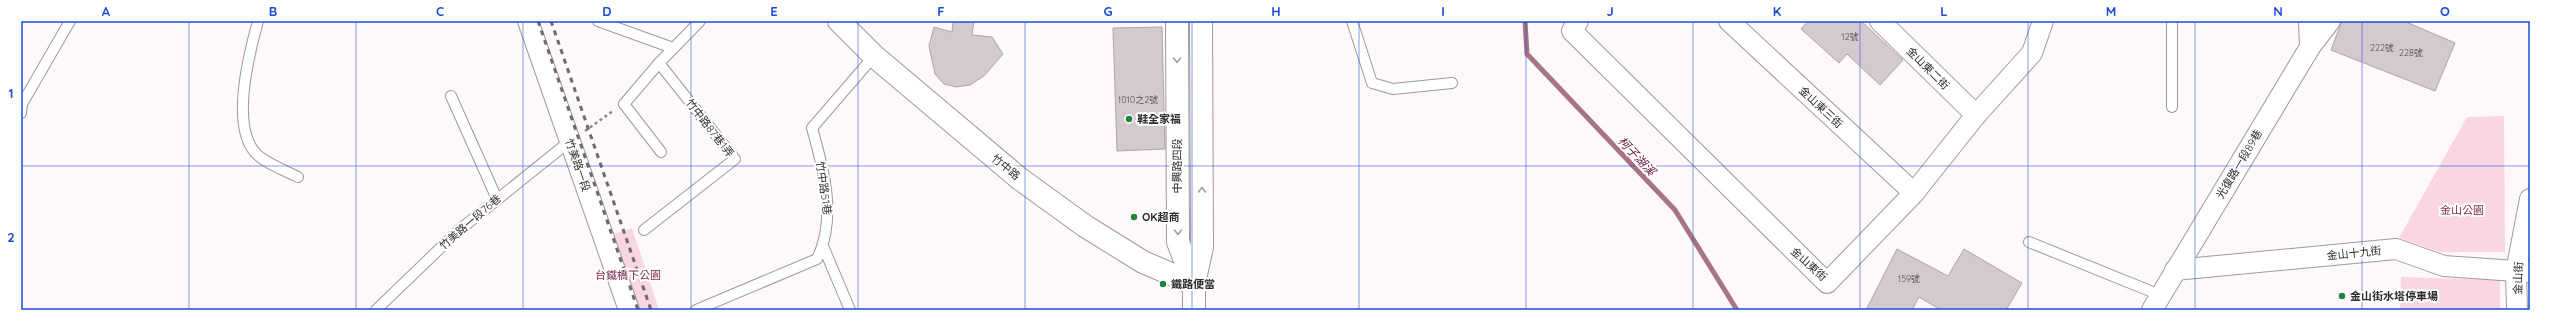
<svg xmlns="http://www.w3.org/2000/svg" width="2551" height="331" viewBox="0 0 2551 331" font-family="Quicksand,'Noto Sans TC',sans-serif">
	<rect width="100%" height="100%" fill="#fef8fa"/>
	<g fill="#f9d6e1">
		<path d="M2504,116L2505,252H2440L2399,238L2467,117Z"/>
		<path d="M632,228L659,310H621L597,240Z"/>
		<path d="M2401,277L2500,280V310H2400Z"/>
	</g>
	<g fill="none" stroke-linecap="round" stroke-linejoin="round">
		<path stroke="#a77486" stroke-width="5" d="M1525,21L1527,54L1675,210L1737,310"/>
	</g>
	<g fill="#d3cacd" stroke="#afa5a8">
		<path d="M953,21H974L972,35L992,37L1003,54L984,76L970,85L956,87L944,84L935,74L929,46L934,27L952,32Z"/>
		<path d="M1808,21H1861L1903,60L1880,85L1847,54L1839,63L1801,29Z"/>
		<path d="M2342,21H2404L2455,43L2435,91L2331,50Z"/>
		<path d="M1162,27L1165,149L1117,151L1113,28Z"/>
		<path d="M1897,249L1948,276L1964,249L2022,283L2006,310H1941L1919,297L1912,310H1866Z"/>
	</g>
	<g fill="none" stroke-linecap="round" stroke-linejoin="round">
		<g stroke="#a1989b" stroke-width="12">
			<g id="lane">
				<path d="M258,21C249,54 228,133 260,157C270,165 286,171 298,177"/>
				<path d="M598,21L673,48"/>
				<path d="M1352,21L1372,83L1393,89L1452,83"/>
				<path d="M451,96L497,199"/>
				<path d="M2172,107V21"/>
				<path d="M21,113L22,104L70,21"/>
				<path d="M661,152L624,104L659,63L700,21"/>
				<path d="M644,230L735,159L659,63"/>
				<path d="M2029,242L2160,295"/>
				<path d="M823,246L850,310"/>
				<path d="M376,310L458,231L570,141"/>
				<path d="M696,310L817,259C837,218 824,170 812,128L874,56"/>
			</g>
		</g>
		<g stroke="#a1989b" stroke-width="22">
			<g id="street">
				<path d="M528,21L629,310"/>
				<path d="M1578,21L1572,31L1827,283L1914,193L1976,115L2032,53L2043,21"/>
				<path d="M1729,21L1914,193"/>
				<path d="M1880,21L1976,115"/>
				<path d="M2309,21L2310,47"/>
				<path d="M2175,270L2396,249L2444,266L2530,272"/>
				<path d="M2152,310L2310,47L2330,21"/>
				<path d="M2517,310L2516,272L2530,199"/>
			</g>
		</g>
		<g stroke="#a1989b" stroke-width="24">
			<g id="secondary">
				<path d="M839,21L874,56L1020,179L1085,226L1143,262L1194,284"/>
				<path d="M1177,21L1178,242L1194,284"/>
				<path d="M1194,310V284L1202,247L1201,21"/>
			</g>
		</g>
		<path stroke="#8e898b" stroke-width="2.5" stroke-dasharray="3 3" stroke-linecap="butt" d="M585,131L613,111"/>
		<use href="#lane" stroke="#fff" stroke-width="10"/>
		<use href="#street" stroke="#fff" stroke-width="20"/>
		<use href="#secondary" stroke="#fff" stroke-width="22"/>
		<g stroke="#6f6a6c" stroke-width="3" stroke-dasharray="5 5" stroke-linecap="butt">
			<path d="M538,21L638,310"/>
			<path d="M551,21L651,310"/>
		</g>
	</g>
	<defs><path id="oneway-chevron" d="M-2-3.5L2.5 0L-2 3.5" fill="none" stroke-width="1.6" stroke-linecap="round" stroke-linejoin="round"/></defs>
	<g stroke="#a1a0a0">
		<use href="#oneway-chevron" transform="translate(1177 60) rotate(90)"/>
		<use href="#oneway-chevron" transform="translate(1202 190) rotate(-90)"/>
		<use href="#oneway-chevron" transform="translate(1178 232) rotate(90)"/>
	</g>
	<path fill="none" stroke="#1d4ed8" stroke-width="1" stroke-opacity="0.55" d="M189,21V310M356,21V310M523,21V310M691,21V310M858,21V310M1025,21V310M1192,21V310M1359,21V310M1526,21V310M1693,21V310M1860,21V310M2028,21V310M2195,21V310M2362,21V310M21,166H2530"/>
	<g fill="#228438" stroke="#fff" stroke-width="1.5">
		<circle cx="1129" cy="119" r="4"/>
		<circle cx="1134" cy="217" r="4"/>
		<circle cx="1163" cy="284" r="4"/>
		<circle cx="2342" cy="296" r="4"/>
	</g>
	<g text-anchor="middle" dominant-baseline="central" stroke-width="4" stroke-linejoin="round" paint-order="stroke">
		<g font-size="9" fill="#585355">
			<text x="1850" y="36">12號</text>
			<text x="2382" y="47">222號</text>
			<text x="2411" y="52">228號</text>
			<text x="1138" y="99">1010之2號</text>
			<text x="1909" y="278">159號</text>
		</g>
		<g font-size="11" fill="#2f2b2d" stroke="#fff">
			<text transform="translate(1928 68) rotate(45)">金山東二街</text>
			<text transform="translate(1821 107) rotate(43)">金山東三街</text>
			<text transform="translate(710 128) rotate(52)">竹中路87巷1弄</text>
			<text transform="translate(2239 164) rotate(-59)">光復路一段89巷</text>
			<text transform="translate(578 165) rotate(71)">竹美路一段</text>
			<text transform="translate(1177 166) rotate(-90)">中興路四段</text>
			<text transform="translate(1006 167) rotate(40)">竹中路</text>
			<text transform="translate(824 188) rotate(82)">竹中路51巷</text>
			<text transform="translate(470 222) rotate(-41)">竹美路一段76巷</text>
			<text transform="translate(2354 253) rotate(-6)">金山十九街</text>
			<text transform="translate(1809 264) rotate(42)">金山東街</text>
			<text transform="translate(2518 278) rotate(-88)">金山街</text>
		</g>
		<g font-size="11" font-weight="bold" fill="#2f2b2d" stroke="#fff" text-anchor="start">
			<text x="1137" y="119">鞋全家福</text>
			<text x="1142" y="217">OK超商</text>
			<text x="1171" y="284">鐵路便當</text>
			<text x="2350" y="296">金山街水塔停車場</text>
		</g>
		<g font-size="11" fill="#7f2d50" stroke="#fff">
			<text x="2462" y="210">金山公園</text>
			<text x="628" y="275">台鐵橋下公園</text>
		</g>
		<g font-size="12" font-style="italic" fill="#6a193e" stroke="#fff">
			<text transform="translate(1637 156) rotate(47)">柯子湖溪</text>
		</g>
	</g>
	<rect width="2551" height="331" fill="none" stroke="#ffffff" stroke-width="44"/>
	<rect x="22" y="22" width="2507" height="287" fill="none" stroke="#1d4ed8" stroke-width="1.5"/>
	<g font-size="13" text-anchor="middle" font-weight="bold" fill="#1d4ed8">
		<text x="106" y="16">A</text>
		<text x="273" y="16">B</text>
		<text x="440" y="16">C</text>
		<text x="607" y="16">D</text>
		<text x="774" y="16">E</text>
		<text x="941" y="16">F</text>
		<text x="1108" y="16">G</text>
		<text x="1276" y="16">H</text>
		<text x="1443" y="16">I</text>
		<text x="1610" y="16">J</text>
		<text x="1777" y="16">K</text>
		<text x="1944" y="16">L</text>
		<text x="2111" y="16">M</text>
		<text x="2278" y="16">N</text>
		<text x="2445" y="16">O</text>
		<text x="11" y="98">1</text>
		<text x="11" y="242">2</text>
	</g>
</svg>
